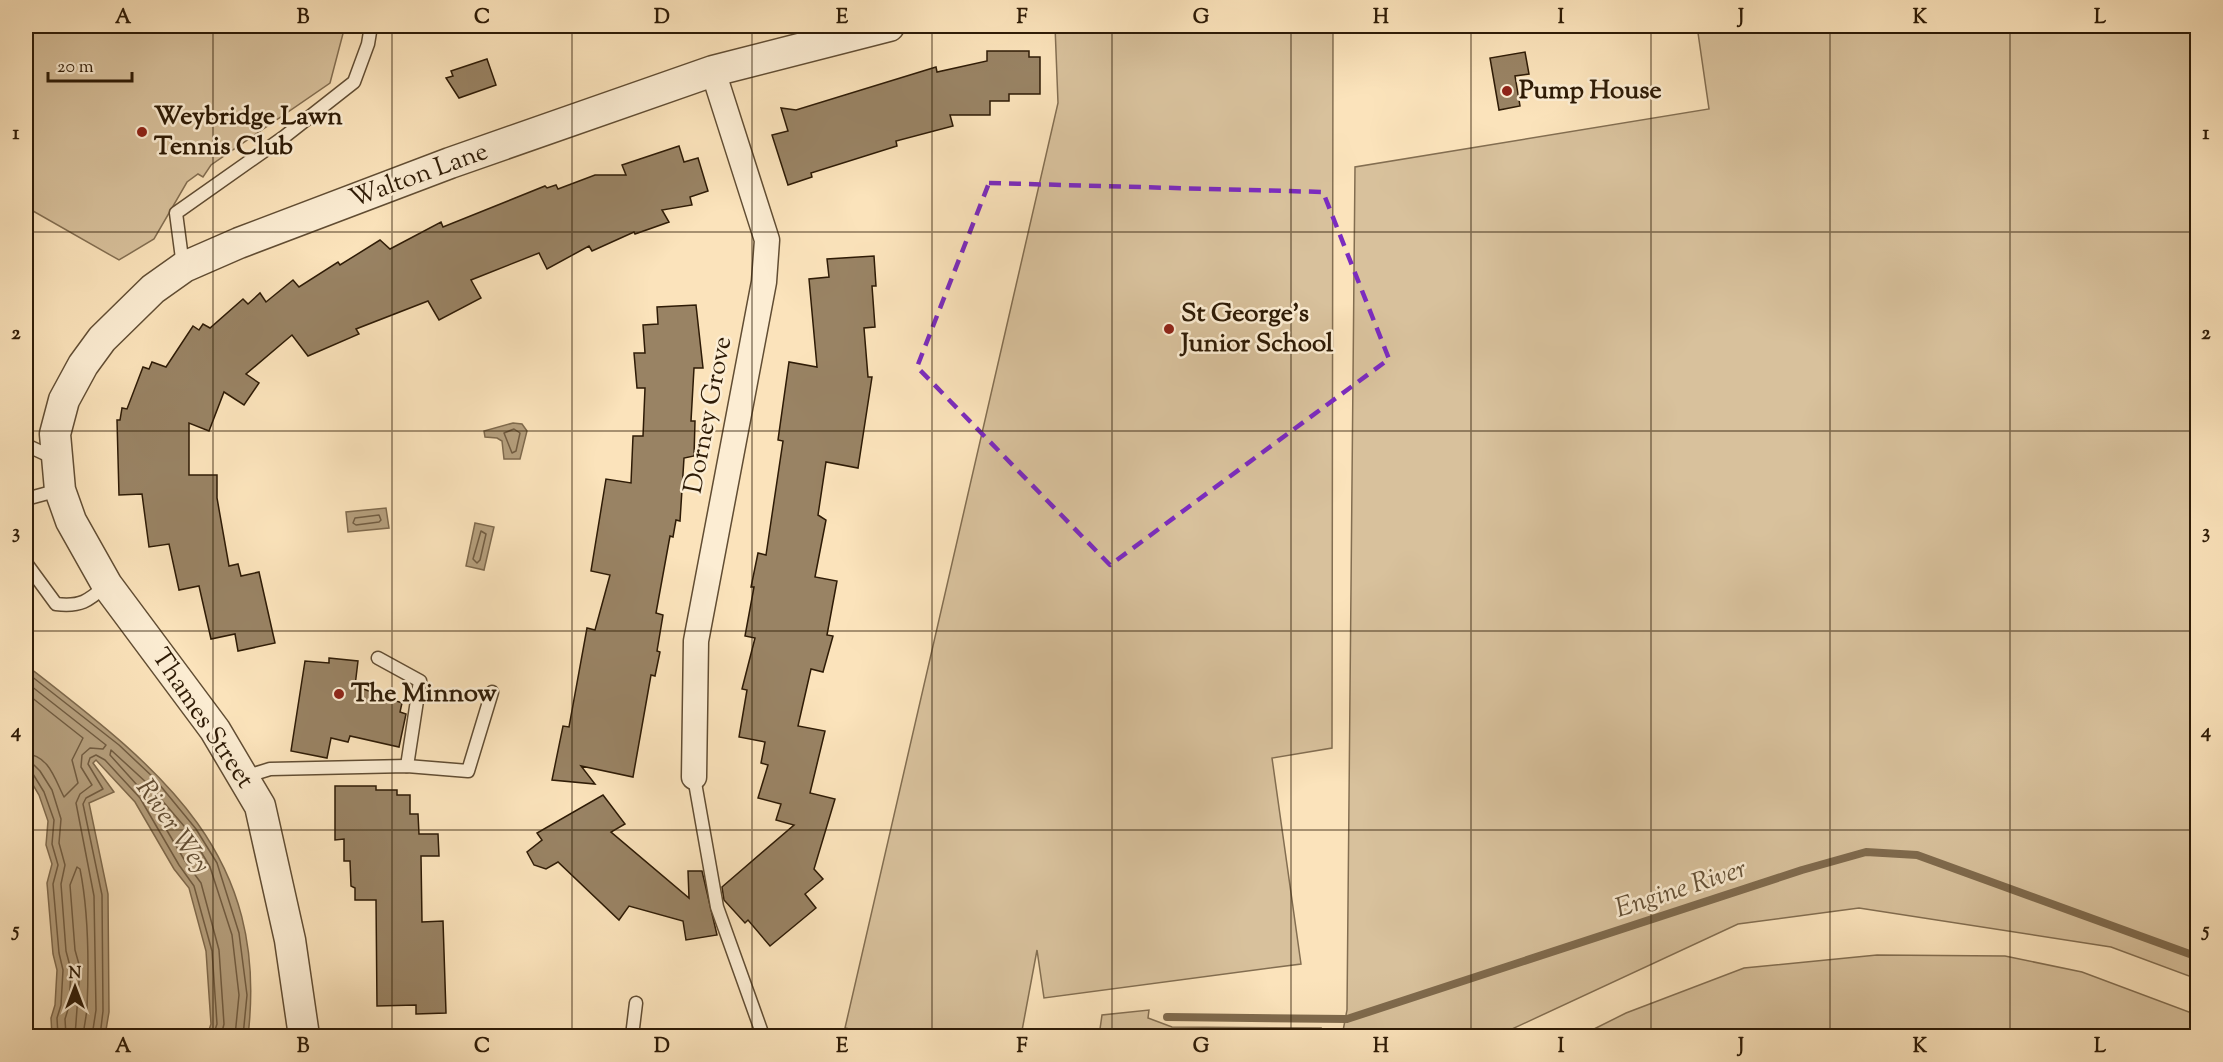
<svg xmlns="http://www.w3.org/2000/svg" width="2223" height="1062" viewBox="0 0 2223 1062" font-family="'Sorts Mill Goudy',serif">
	<rect width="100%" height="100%" fill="#fbe3bb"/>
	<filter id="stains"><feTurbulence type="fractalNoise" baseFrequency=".00333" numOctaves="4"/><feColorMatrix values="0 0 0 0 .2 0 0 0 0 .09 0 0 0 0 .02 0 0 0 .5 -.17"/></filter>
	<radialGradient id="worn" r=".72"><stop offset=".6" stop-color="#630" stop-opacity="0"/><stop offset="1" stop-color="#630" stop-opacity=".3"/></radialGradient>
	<g fill="#d8c19c" stroke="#836e51" stroke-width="1.5">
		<path d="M26,26H345L330,83L211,165L203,177L198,174L187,182L154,239L119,260L26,207Z"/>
		<path d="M1055,26H1333L1332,748L1272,758L1301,964L1044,998L1037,950L1021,1036H881L845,1028L1058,103Z"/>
		<path d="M1697,26H2197V979L2111,947L1859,908L1738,924L1497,1036H1342L1347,1010L1355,167L1709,109Z"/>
		<path d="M1877,955L2005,956L2082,972L2197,1015V1036H1580L1626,1013L1744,968Z"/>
		<path d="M1149,1010L1148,1018L1172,1027L1321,1028L1319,1036H1099L1102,1015Z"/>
	</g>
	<g fill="#b59f7d" stroke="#7f6a4d" stroke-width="1.5">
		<path d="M513,423L522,424L527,431L520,459H504L502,441L497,438L485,437L484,431Z"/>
		<path d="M386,508L389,528L348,532L346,512Z"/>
		<path d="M475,523L494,527L484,570L466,566Z"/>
		<path d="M26,665C157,767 270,850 248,1036H207L211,1024L206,951L189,888L174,869L135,802L96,760L93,763L114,792L89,803L108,894L109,1012L105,1036H52L51,1018L55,1005L57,970L53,954L47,883L52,864L46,845L48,821L39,795L26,773Z"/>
	</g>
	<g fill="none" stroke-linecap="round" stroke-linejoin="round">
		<g stroke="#725d42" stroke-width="1.5">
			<path d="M514,429L520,433L516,451L512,453L504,433Z"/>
			<path d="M379,515L381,520L379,522L356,525L353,523L355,518Z"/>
			<path d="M481,531L486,534L480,560L477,563L473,559Z"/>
			<path d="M26,672L119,745L154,778L196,829L217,863L239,933L247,995L243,1036"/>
			<path d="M26,682L106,745L103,749L90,748L82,755L81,767L92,785L80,794L76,803L94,896L96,1010L92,1036"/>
			<path d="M26,693L83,738L72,760L78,783L64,797C55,780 49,755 26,754"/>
			<path d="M26,763L34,765L40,771L52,790L61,819L59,843L65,865L61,884L66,951L71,970L69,1006L65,1019L66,1036"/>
			<path d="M26,771L33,774L44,792L54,820L52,844L58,865L53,884L59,953L63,970L61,1005L57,1018L58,1036"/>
			<path d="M75,1036L80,968L75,950L70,885L77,867L80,869C89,914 89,963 87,1009C86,1018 84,1027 83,1036"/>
			<path d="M100,1036L103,1011L102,895L83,804L86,798L103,789L88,764L90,758L96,755L105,760L140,798L179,865L194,886L212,951L217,1024L213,1036"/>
			<path d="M221,1036L224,1024L219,950L201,883L185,861L146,795L110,755L111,750L148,784L190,833L210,867L232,935L239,995L235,1036"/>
		</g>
		<path stroke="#7f6a4d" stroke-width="8" d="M1167,1017L1347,1019L1802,870L1866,852L1917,855L2198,957"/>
	</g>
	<g fill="#998364" stroke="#2e1b06" stroke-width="1.5">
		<path d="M987,51H1029V57H1040V94H1009V101H990V115H950L953,126L896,141L897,146L811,173L812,177L788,185L772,135L788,131L781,108L796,110L936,67L937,72L987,61Z"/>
		<path d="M1525,52L1529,74L1515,76L1520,106L1499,110L1490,58Z"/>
		<path d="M487,59L496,85L459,98L446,78L453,76L451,71Z"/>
		<path d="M679,146L684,162L698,158L708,191L690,197L692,205L662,210L669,222L635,234L634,232L592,251L589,246L547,269L539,253L471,280L481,298L439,320L428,301L356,329L359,334L308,356L292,335L246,374L259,383L244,405L224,392L209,431L189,423V475H217V498L229,566L238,564L241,576L259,572L275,643L238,651L235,634L211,639L199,586L179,590L169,544L149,547L142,494L119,495L117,420H120L122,408L127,409L143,367L149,369L152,362L166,367L193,326L199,330L203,324L210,328L243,299L248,304L260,293L266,302L293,280L299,287L338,262L340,265L380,240L390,249L441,222L443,227L545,186L547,188L556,185L558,189L595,175H626L622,165Z"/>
		<path d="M874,256L876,286H872L875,327L864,328L868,377H872L858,468L826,462L818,515L826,520L815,577L837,581L827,635L833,636L823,672L811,669L798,726L825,731L810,793L835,799L814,869L823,879L805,894L816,908L770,946L748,920L745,923L724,900L722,887L794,825L776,820L781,804L758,798L768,765L761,763L765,742L739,737L747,690L742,689L755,638L745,636L754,587H751L758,553L766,555L783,441L778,440L789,362L817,367L809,279L829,277L827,259Z"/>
		<path d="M696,305L703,368H694L691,421H695L694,456L684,458L680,521L676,520L673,537L670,536L656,613L663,615L657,651L660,652L655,676L651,675L633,777L581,766L595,784L552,780L563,726L569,727L587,628L595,630L610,575L591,571L606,479L631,483L633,436H643L645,388H637L634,353H645L643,325L658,324L657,307Z"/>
		<path d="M329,658L358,661L355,686L402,703L400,712L406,714L399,747L350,736L348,742L331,738L327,758L291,751L305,661L329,663Z"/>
		<path d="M335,786H376V790H397V795H410V814H418L419,834H438L439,856H421L422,922L443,921L446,1013L416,1014V1005L377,1006L376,900H355V888L351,886L350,861H344V839L335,840Z"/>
		<path d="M603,795L625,824L611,832L689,898L688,871H702L717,935L686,940L683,921L629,906L619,920L558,862L546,869L534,865L527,852L542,840L537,833Z"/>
	</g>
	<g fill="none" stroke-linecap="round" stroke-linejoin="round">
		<g stroke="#614d33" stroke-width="15">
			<g id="service">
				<path d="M183,266L176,213L284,137L354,82L368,44L371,26"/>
				<path d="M26,445L54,458"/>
				<path d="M26,499L59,490"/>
				<path d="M26,563L56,604C81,607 88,601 107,585"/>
				<path d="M378,658L420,681L407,766"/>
				<path d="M244,777L270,769L407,766L468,771L492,692"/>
				<path d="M694,777L717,907L761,1030"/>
				<path d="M632,1036L636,1003"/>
			</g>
		</g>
		<g stroke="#614d33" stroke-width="27">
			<path id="minor" d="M694,777L696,641L764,282L767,240L713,71"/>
		</g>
		<g stroke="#614d33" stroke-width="33">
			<path id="tertiary" d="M304,1036L290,940L260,806L215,730L107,585L71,521L60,490L55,434L64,400L83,365L102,339L153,289L184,267L239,243L450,163L713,71L889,26"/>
		</g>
		<use href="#service" stroke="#fcedd3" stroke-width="12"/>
		<use href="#minor" stroke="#fcedd3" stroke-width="24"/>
		<use href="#tertiary" stroke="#fcedd3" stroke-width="30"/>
	</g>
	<path fill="none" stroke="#7b2cbf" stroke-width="4.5" stroke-dasharray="12 8" stroke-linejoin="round" d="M989,183L1323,192L1389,359L1110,565L917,367Z"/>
	<path fill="none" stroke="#2e1b06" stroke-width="1.5" stroke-opacity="0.55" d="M213,26V1036M392,26V1036M572,26V1036M752,26V1036M932,26V1036M1112,26V1036M1291,26V1036M1471,26V1036M1651,26V1036M1830,26V1036M2010,26V1036M26,232H2198M26,431H2198M26,631H2198M26,830H2198"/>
	<g fill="#8f2418" stroke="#fcedd3" stroke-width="2">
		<circle cx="1507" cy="91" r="6"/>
		<circle cx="142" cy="132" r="6"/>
		<circle cx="1169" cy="329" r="6"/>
		<circle cx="339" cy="694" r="6"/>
	</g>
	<g text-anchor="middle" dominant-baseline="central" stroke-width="5" stroke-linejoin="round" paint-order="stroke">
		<g font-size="26" font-weight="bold" fill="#2e1b06" stroke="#fcedd3" text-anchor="start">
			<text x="1519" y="91">Pump House</text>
			<text x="154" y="117">Weybridge Lawn<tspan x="154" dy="30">Tennis Club</tspan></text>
			<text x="1181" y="314">St George's<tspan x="1181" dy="30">Junior School</tspan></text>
			<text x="351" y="694">The Minnow</text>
		</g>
		<g font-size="26" fill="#2e1b06" stroke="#fcedd3">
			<text transform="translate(419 176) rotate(-20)">Walton Lane</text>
			<text transform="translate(709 415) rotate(-79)">Dorney Grove</text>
			<text transform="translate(202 719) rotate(56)">Thames Street</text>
		</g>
		<g font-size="27" font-style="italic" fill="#645036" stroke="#fcedd3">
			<text transform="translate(172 827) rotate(55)">River Wey</text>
			<text transform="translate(1681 890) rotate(-18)">Engine River</text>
		</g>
	</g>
	<rect width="2223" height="1062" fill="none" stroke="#fbe3bb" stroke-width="66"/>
	<g transform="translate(75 987)" stroke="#fcedd3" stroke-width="4.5" paint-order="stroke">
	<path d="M0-4.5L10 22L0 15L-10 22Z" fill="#2e1b06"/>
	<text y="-9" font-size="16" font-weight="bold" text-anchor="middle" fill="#2e1b06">N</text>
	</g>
	<path d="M48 72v9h84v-9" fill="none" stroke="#2e1b06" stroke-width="3"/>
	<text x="57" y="72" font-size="18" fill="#2e1b06" stroke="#fcedd3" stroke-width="4.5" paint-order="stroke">20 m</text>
	<rect x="33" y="33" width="2157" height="996" fill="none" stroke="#2e1b06" stroke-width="2"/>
	<g font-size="20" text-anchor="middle" font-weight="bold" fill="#2e1b06">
		<text x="123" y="23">A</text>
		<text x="303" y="23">B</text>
		<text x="482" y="23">C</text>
		<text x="662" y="23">D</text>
		<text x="842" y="23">E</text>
		<text x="1022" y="23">F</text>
		<text x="1201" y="23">G</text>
		<text x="1381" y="23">H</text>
		<text x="1561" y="23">I</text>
		<text x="1741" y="23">J</text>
		<text x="1920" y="23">K</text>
		<text x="2100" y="23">L</text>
		<text x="16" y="139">1</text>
		<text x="2206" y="139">1</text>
		<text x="16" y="339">2</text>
		<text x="2206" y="339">2</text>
		<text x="16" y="538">3</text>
		<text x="2206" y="538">3</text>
		<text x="16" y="737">4</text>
		<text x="2206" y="737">4</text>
		<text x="16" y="936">5</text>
		<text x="2206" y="936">5</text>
		<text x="123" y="1052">A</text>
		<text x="303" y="1052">B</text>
		<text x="482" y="1052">C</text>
		<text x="662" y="1052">D</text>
		<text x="842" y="1052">E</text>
		<text x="1022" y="1052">F</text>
		<text x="1201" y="1052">G</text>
		<text x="1381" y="1052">H</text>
		<text x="1561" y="1052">I</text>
		<text x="1741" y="1052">J</text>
		<text x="1920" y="1052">K</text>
		<text x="2100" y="1052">L</text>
	</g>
	<rect width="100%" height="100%" filter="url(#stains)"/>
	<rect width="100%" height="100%" fill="url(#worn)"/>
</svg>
